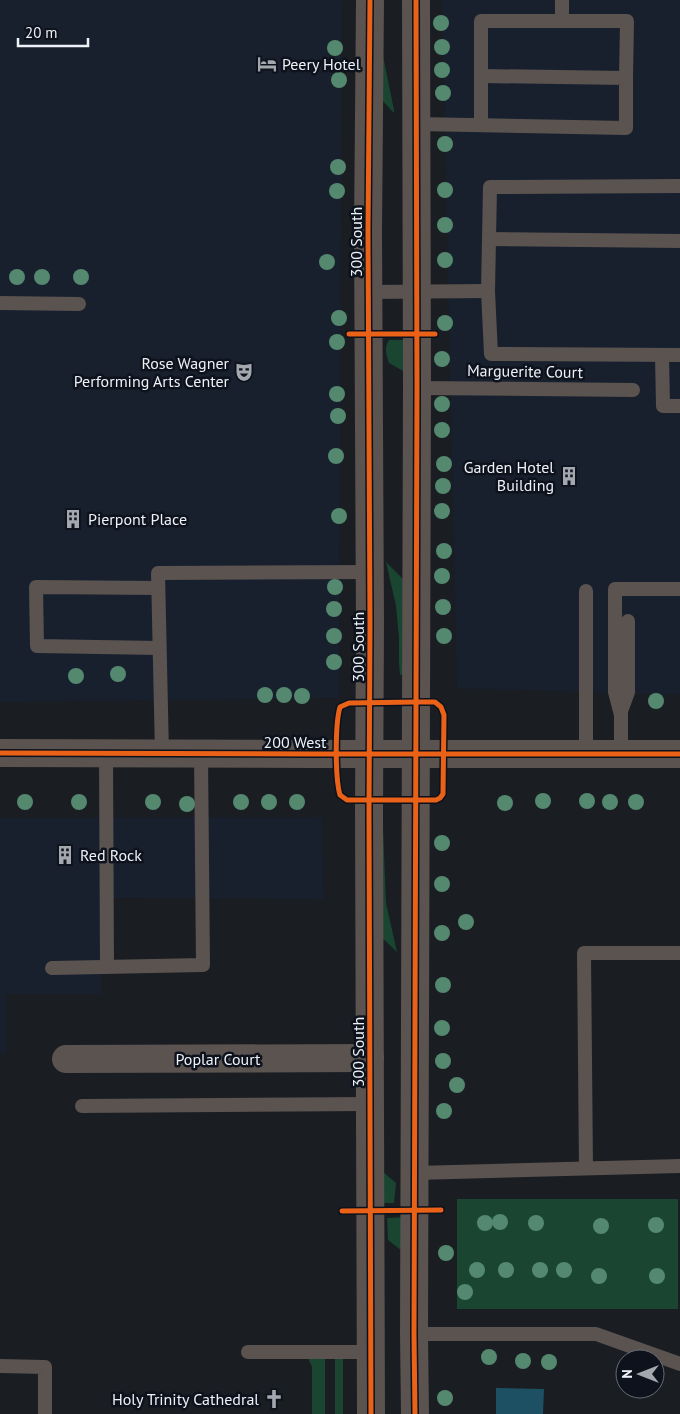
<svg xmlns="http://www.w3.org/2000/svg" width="680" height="1414" viewBox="0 0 680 1414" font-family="'PT Sans',sans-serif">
	<rect width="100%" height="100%" fill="#1a1d22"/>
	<g fill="#18202e">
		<path d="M0,0H342L339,698L0,702Z"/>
		<path d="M442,0H680V695L457,688Z"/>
		<path d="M322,817L324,899L101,898V994H6V1054H0V818Z"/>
	</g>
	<g fill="#194531">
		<path d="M383,56L394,110V113L376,94Z"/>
		<path d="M389,340H407L406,368L403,371L389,363C386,355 384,347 389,340Z"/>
		<path d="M386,562L405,581L407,674L400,675L399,663V639L396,606Z"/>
		<path d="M378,828H383L386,903L397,952L377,933Z"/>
		<path d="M381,1170L396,1183L394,1203H376Z"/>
		<rect x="457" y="1199" width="221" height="110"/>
		<path d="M407,1217L402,1251L388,1240L387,1218Z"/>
		<path d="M325,1356V1414H312V1367L308,1358Z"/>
		<rect x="335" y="1358" width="8" height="56"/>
	</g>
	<path fill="#1d5063" d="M496,1388L544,1389L543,1414H496Z"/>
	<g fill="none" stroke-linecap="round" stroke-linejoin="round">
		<g stroke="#5a5350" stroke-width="14">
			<path d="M562,0V21"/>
			<path d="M416,124L626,128V78L482,76"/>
			<path d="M481,124V21H627L626,78"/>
			<path d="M680,186L490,187L488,291L491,354L680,355"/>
			<path d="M490,239L680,241"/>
			<path d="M369,292L488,291"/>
			<path d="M0,303L79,304"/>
			<path d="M662,355L663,406H680"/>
			<path d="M417,388L633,390"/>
			<path d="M158,588L36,587L37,646L159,648"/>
			<path d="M586,591V754"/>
			<path d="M621,711L628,692V621"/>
			<path d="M106,753L107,967"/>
			<path d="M621,753V715L615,692V589H680"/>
			<path d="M162,754L158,573L370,572"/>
			<path d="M52,968L203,965L201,754"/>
			<path d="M82,1106L371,1104"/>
			<path d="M586,1168L584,953H680"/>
			<path d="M415,1173L680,1166"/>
			<path d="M414,1334H596L680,1364"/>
			<path d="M248,1352H370"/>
			<path d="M0,1366L45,1367V1414"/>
		</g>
		<path stroke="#5a5350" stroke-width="28" d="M66,1059L370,1058"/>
		<g stroke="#5a5350" stroke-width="28">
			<path d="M370,0L368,231L370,623L369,812L371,1414"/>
			<path d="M0,753L315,754H680"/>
			<path d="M415,1414L414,1334L417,388L416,0"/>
		</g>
		<g stroke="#0d121c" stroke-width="8">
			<g id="cycleway">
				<path d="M370,0L368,231L370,623L369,812L371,1414"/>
				<path d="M349,334H435"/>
				<path d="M416,702H435L441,707L444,715L443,794L440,798L436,800H347L340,795C335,778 335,724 340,707L349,703Z"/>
				<path d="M0,753L315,754H680"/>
				<path d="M342,1211L441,1210"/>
				<path d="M415,1414L414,1334L417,388L416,0"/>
			</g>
		</g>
		<use href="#cycleway" stroke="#ea6118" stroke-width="5"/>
	</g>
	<g fill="#548970">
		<circle cx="441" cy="23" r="8"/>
		<circle cx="442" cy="47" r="8"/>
		<circle cx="335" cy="48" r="8"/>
		<circle cx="442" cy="70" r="8"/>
		<circle cx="339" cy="80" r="8"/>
		<circle cx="443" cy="93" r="8"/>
		<circle cx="445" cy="144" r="8"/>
		<circle cx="338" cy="167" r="8"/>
		<circle cx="445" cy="190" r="8"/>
		<circle cx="337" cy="191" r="8"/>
		<circle cx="445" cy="225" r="8"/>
		<circle cx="445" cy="260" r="8"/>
		<circle cx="327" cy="262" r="8"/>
		<circle cx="17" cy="277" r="8"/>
		<circle cx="42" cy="277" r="8"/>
		<circle cx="81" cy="277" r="8"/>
		<circle cx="339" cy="318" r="8"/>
		<circle cx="445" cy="323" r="8"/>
		<circle cx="337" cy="342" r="8"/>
		<circle cx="442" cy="359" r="8"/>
		<circle cx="337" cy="394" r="8"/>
		<circle cx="442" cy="404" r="8"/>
		<circle cx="338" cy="416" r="8"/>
		<circle cx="442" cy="430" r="8"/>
		<circle cx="336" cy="456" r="8"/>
		<circle cx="444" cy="464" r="8"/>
		<circle cx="443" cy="486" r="8"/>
		<circle cx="442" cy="511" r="8"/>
		<circle cx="339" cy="516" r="8"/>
		<circle cx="444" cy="551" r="8"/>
		<circle cx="442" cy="576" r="8"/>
		<circle cx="335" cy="587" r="8"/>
		<circle cx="443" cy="607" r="8"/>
		<circle cx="334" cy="609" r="8"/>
		<circle cx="334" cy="636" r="8"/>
		<circle cx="444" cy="636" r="8"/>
		<circle cx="334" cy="662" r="8"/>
		<circle cx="118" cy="674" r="8"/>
		<circle cx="76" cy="676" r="8"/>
		<circle cx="265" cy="695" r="8"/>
		<circle cx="284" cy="695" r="8"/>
		<circle cx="302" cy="696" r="8"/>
		<circle cx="656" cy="701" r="8"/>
		<circle cx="543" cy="801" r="8"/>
		<circle cx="587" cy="801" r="8"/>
		<circle cx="25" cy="802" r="8"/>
		<circle cx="79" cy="802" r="8"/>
		<circle cx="153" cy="802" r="8"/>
		<circle cx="241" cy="802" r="8"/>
		<circle cx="269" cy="802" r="8"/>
		<circle cx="297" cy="802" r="8"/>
		<circle cx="610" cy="802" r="8"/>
		<circle cx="636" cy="802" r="8"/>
		<circle cx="505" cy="803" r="8"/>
		<circle cx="187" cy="804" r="8"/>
		<circle cx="442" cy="843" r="8"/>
		<circle cx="442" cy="884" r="8"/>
		<circle cx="466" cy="922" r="8"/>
		<circle cx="442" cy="933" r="8"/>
		<circle cx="443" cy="985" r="8"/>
		<circle cx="442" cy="1028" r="8"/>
		<circle cx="443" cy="1061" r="8"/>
		<circle cx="457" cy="1085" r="8"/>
		<circle cx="444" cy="1111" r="8"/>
		<circle cx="500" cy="1222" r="8"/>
		<circle cx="485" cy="1223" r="8"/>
		<circle cx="536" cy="1223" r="8"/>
		<circle cx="656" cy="1225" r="8"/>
		<circle cx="601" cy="1226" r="8"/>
		<circle cx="446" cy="1253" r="8"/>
		<circle cx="477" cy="1270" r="8"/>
		<circle cx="506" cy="1270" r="8"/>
		<circle cx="540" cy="1270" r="8"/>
		<circle cx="564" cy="1270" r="8"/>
		<circle cx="599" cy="1276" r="8"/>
		<circle cx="657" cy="1276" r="8"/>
		<circle cx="465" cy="1292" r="8"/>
		<circle cx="489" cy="1357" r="8"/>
		<circle cx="523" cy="1361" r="8"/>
		<circle cx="549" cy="1362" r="8"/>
		<circle cx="445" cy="1398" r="8"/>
	</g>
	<defs>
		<g id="hotel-bare" transform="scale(1.5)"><path d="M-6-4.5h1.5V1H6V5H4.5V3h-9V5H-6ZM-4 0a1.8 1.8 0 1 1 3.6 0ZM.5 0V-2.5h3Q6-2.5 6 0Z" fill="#a3a7ae" stroke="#0d121c" stroke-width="2.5" paint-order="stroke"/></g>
		<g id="theatre-bare" transform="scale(1.5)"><path d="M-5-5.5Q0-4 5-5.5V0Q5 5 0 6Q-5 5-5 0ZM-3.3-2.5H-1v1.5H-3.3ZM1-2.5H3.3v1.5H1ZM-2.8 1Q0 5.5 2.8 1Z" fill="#a3a7ae" stroke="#0d121c" stroke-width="2.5" paint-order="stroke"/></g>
		<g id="building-bare" transform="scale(1.5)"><path d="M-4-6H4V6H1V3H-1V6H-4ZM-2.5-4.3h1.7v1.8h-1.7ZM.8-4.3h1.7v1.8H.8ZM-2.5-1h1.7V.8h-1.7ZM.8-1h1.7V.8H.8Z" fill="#a3a7ae" stroke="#0d121c" stroke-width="2.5" paint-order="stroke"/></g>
		<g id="church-bare" transform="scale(1.5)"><path d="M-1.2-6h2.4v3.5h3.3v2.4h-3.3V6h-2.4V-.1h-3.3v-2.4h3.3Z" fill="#a3a7ae" stroke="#0d121c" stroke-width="2.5" paint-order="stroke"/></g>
	</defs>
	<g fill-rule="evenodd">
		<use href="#hotel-bare" x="267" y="64"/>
		<use href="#theatre-bare" x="244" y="372"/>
		<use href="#building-bare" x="569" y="476"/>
		<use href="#building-bare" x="73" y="519"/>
		<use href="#building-bare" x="65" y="855"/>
		<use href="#church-bare" x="274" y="1399"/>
	</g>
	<g text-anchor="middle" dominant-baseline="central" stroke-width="5" stroke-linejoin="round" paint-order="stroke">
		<g font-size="16" fill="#edf2f9" stroke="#0d121c" text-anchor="start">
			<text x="282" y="64">Peery Hotel</text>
			<text x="229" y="363" text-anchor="end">Rose Wagner<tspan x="229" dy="18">Performing Arts Center</tspan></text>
			<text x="554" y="467" text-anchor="end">Garden Hotel<tspan x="554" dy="18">Building</tspan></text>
			<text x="88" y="519">Pierpont Place</text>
			<text x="80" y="855">Red Rock</text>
			<text x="259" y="1399" text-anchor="end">Holy Trinity Cathedral</text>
		</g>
		<g font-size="16" fill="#edf2f9" stroke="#0d121c">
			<text transform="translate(356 242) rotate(-90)">300 South</text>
			<text transform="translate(525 371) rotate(1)">Marguerite Court</text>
			<text transform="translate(358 647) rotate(-90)">300 South</text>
			<text x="295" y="742">200 West</text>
			<text transform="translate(358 1052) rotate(-90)">300 South</text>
			<text x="218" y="1059">Poplar Court</text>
		</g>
	</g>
	<g transform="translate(640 1374) rotate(270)"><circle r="24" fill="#0d121c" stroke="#676c74"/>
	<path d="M0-4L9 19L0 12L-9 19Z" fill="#a3a7ae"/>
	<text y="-8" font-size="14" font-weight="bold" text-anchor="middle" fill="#edf2f9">N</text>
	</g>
	<path d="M18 38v8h70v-8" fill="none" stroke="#edf2f9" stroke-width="2.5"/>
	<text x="25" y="38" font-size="15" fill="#edf2f9" stroke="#0d121c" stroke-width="4" paint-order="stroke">20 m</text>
</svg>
